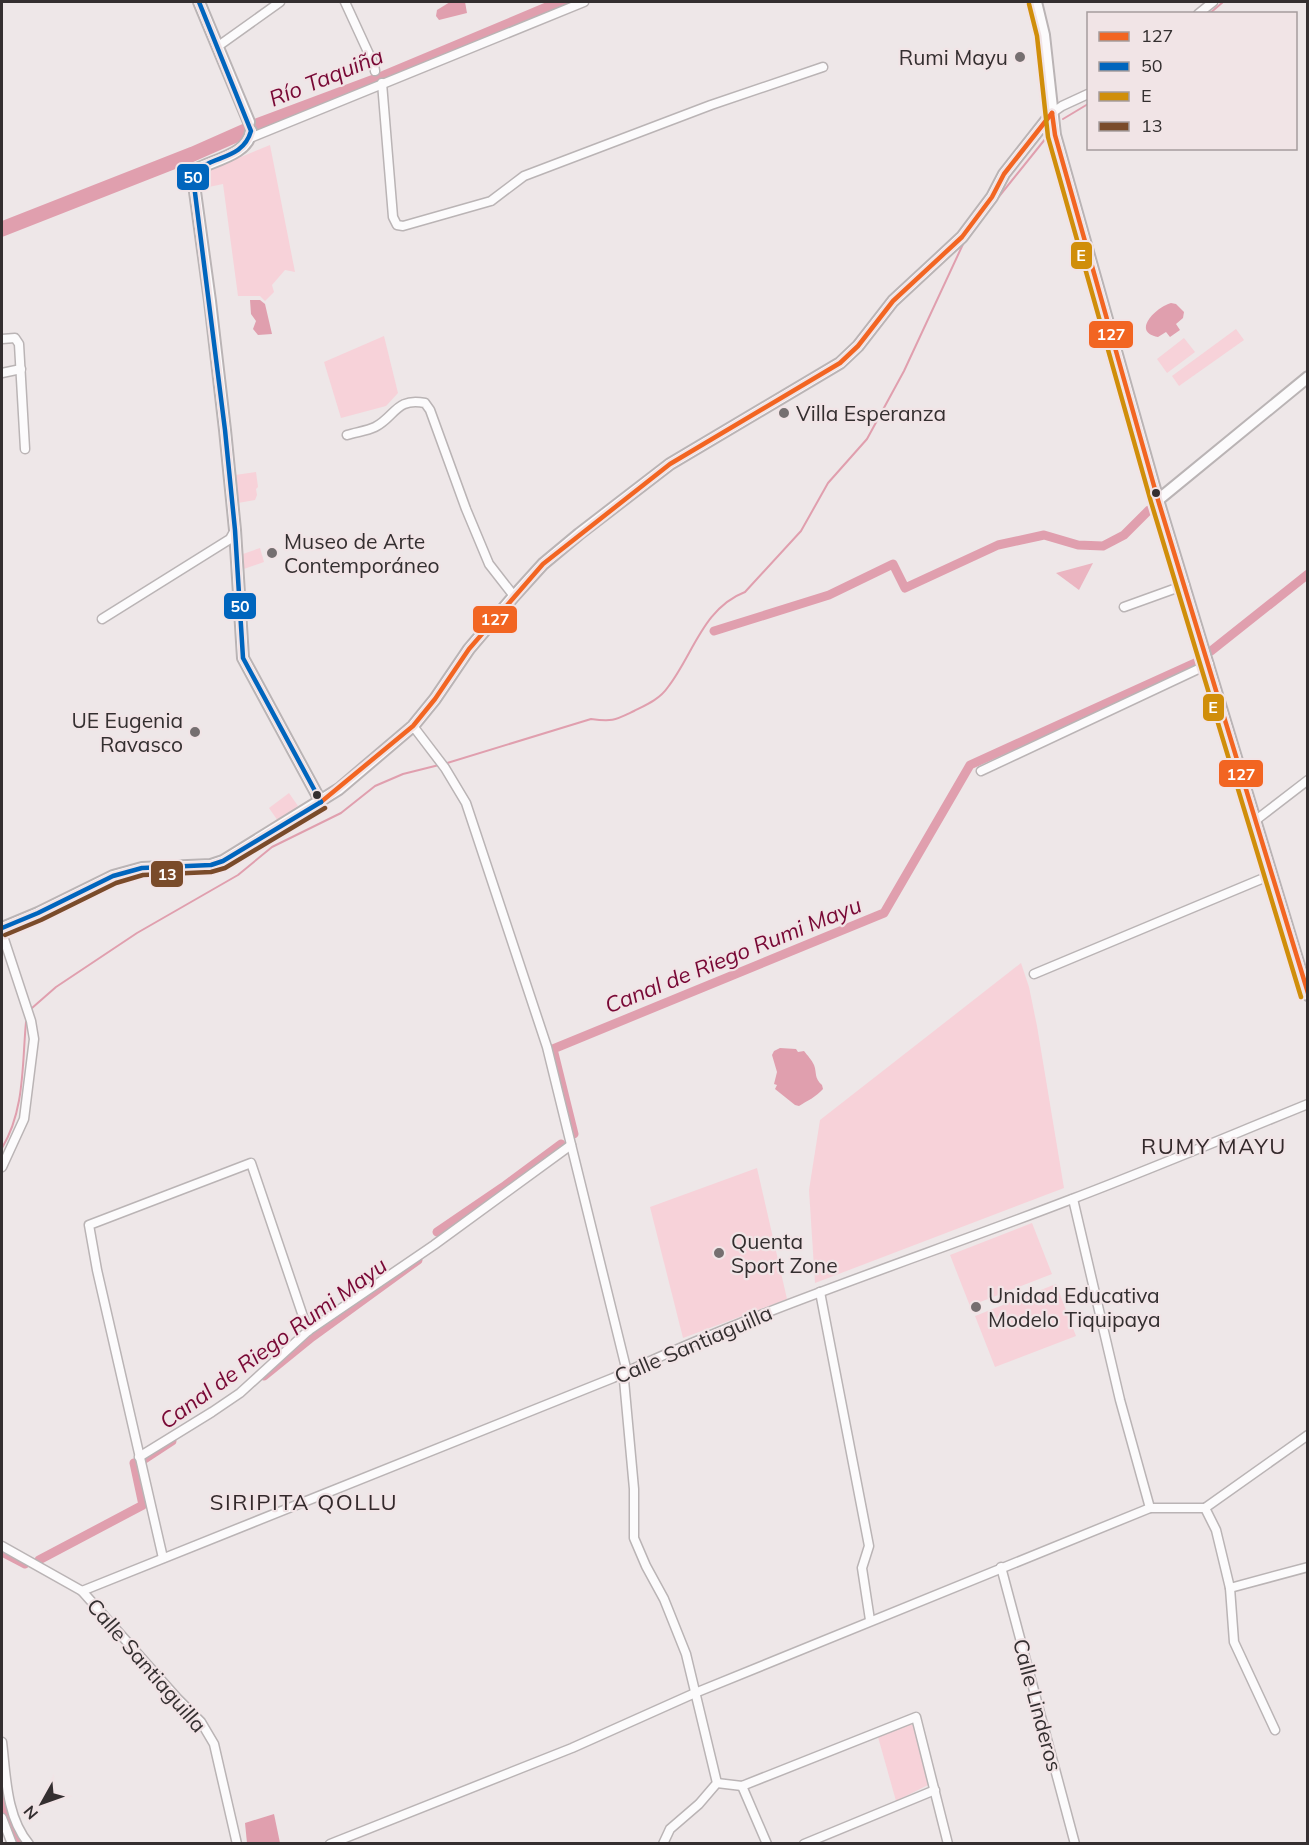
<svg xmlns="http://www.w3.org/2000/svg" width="1309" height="1845" viewBox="0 0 1309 1845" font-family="Mulish,sans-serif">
	<rect width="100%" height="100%" fill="#eee7e8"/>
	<g fill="#f7d2d9">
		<path d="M270,145L295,272L285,270L272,285L274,292L265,301L260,296H238L223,184L204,188L202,178L207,171Z"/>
		<path d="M1236,329L1244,340L1179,386L1172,376Z"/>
		<path d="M384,336L398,393L386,406L341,418L324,362Z"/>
		<path d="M1184,338L1195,352L1167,373L1157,359Z"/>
		<path d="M256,472L258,487L256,489L257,495L255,500L238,503L235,475Z"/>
		<path d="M260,548L264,562L241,570L240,555Z"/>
		<path d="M289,793L298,806L278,821L269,808Z"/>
		<path d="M1021,963L1029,987L1037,1026L1064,1188L815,1283L809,1190L820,1120Z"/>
		<path d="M757,1168L787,1299L683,1338L650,1207Z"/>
		<path d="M1032,1223L1052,1274L970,1306L950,1255Z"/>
		<path d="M1056,1284L1076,1336L995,1367L975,1316Z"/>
		<path d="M910,1724L914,1726L928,1785L896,1801L878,1737Z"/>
	</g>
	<path fill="#ebb5c1" d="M1093,563L1079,590L1056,573Z"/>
	<g fill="#e09fae">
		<path d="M450,2H465L467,13L439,20L436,16L437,10Z"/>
		<path d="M250,300H260L265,304L272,334L258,335L253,329L256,321L251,314Z"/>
		<path d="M1171,303L1176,304L1184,312L1183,318L1176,324L1180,330L1170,337L1166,332L1158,337C1131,332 1156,307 1171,303Z"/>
		<path d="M780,1048L796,1049L798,1052L804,1051C807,1055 812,1060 814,1065C817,1073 814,1078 822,1085L823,1089C816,1097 807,1101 799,1106L795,1105L775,1089L777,1085L774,1084L777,1072L772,1055L774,1051Z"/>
		<path d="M274,1814L280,1843H247L245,1823Z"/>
	</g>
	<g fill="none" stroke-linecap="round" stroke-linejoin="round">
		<g stroke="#e09fae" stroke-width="2">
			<path d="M1209,14L1223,2"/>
			<path d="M1063,119L1088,104"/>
			<path d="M997,199L1046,138"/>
			<path d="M444,764L591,719C613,722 615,720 634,711C646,705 660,699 668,687C693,655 703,608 745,592L801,531L828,483L867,439L904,371L964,242"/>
			<path d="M32,1008L56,987L137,933L238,875L272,847L341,813L375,786L403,774L439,765"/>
			<path d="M2,1148C25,1110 22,1064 26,1022"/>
		</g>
		<g stroke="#e09fae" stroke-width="9">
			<path d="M714,631L829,595L893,564L905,588L998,545L1044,535L1078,545L1103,546L1124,535L1149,510"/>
			<path d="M1211,651L1308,574"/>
			<path d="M574,1134L553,1049L884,913L970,765L1197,662"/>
			<path d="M437,1232L503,1187L561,1144"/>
			<path d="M264,1376L312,1337L418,1260"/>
			<path d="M143,1460L172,1441"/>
			<path d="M2,1552L25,1564"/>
			<path d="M39,1560L143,1505L134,1463"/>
			<path d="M2,1792C4,1811 9,1827 20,1844"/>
		</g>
		<path stroke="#e09fae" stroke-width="15" d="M2,229L193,154L254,127L385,78L566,2"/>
		<g stroke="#bab4b5" stroke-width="11">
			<g id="minor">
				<path d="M345,2L374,65L375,71"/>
				<path d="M1198,14L1213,2"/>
				<path d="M217,47L280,2"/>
				<path d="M382,83L393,217L397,225L403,226L491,201L524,176L711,105L823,67"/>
				<path d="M1052,113L1062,106L1088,94"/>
				<path d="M250,138L584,2"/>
				<path d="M2,339L15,338L19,344L25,449"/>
				<path d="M2,373L21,369"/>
				<path d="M347,435C356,432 367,431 375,427C395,417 396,397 425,403L430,410L466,509L489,564L514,596"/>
				<path d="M1124,607L1185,585"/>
				<path d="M102,619L230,539L235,530"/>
				<path d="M413,726L445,768L466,803L547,1047L627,1372L624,1380L634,1489V1538L646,1566L664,1599L686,1654L717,1783L699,1804L670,1829L663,1844"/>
				<path d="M981,771L1209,664"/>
				<path d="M1256,820L1308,780"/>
				<path d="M2,933L31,1021L34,1039L24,1119L2,1167"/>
				<path d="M1034,974L1271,875"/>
				<path d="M1073,1199L1120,1400L1150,1508"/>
				<path d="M820,1292L869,1546L862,1568L870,1620"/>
				<path d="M139,1457L212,1412L240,1393L308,1331L434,1245L571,1145"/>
				<path d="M1205,1508L1216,1530L1230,1588L1234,1642L1275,1730"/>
				<path d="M1205,1508L1308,1435"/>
				<path d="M2,1546L82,1591L613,1378C762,1308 919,1258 1072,1199C1151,1169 1229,1136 1308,1104"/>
				<path d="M163,1558L97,1270L89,1225L251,1163L308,1331"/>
				<path d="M1001,1567L1075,1844"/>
				<path d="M1230,1588L1308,1567"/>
				<path d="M82,1591L177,1698L201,1722L214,1744L237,1844"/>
				<path d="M2,1742C6,1775 6,1817 29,1844"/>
				<path d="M717,1783L742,1786L916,1717L948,1844"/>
				<path d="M742,1786L767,1844"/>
				<path d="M2,1818L12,1844"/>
				<path d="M330,1844L572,1748L695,1693L1150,1508H1205"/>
				<path d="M804,1844L935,1790"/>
			</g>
		</g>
		<g stroke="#bab4b5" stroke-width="14">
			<g id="major">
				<path d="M199,2L249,122"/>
				<path d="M1036,2L1044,35L1055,135L1158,500L1308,995"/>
				<path d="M251,131C249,154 214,160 197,169L193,177L210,301L225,430L235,530L243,658L321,802"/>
				<path d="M1158,500L1308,377"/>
				<path d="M2,928L38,913L113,876L142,868L211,865L223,861L339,789L413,726L435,699L469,649L514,596L543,564L579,534L670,464L840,363L858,346L893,301L962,237L992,197L1004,174L1052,113"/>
			</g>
		</g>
		<use href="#minor" stroke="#fcfbfc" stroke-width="8"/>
		<use href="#major" stroke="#fcfbfc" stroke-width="10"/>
		<g stroke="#f1e4e6" stroke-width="9">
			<g id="bus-1">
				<path d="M1052,113L1055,135L1158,500L1308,993"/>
				<path d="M321,802L413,726L435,699L469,649L543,564L670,464L840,363L858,346L893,301L962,237L992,197L1004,174L1052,113"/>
			</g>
		</g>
		<g stroke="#f1e4e6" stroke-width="9">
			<g id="bus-2">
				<path d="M199,2L251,131C242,163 205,154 193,177L225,430L235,530L243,658L321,802"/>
				<path d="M2,928L38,913L113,876L142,868L211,865L223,861L321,802"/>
			</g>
		</g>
		<g stroke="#f1e4e6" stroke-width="9">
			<path id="bus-3" d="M1029,4L1037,36L1048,137L1151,502L1301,997"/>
		</g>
		<g stroke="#f1e4e6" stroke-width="9">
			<path id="bus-4" d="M5,935L41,920L116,883L143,875L211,872L225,868L325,808"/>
		</g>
		<use href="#bus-1" stroke="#f26522" stroke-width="4.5"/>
		<use href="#bus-2" stroke="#0065bd" stroke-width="4.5"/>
		<use href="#bus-3" stroke="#d08e0a" stroke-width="4.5"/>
		<use href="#bus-4" stroke="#7a4b2a" stroke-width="4.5"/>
	</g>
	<g fill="#756f70" stroke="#f1e4e6" stroke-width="2">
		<circle cx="1020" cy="57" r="6"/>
		<circle cx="784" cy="413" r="6"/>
		<circle cx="272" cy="553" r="6"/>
		<circle cx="195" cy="732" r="6"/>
		<circle cx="719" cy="1253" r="6"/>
		<circle cx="976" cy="1307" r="6"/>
	</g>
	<g fill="#342f30" stroke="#f1e4e6" stroke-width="2">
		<circle cx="1156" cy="493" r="5"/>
		<circle cx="317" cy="795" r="5"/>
	</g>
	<g text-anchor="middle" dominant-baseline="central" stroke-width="4.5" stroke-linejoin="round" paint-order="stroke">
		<g font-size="21" fill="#342f30" stroke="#f1e4e6" text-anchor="start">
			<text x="1008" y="57" text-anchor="end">Rumi Mayu</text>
			<text x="796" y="413">Villa Esperanza</text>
			<text x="284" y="541">Museo de Arte<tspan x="284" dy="24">Contemporáneo</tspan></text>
			<text x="183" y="720" text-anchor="end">UE Eugenia<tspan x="183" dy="24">Ravasco</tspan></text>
			<text x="731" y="1241">Quenta<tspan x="731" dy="24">Sport Zone</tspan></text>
			<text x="988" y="1295">Unidad Educativa<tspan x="988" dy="24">Modelo Tiquipaya</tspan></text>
		</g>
		<g font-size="21" fill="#342f30" stroke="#f1e4e6">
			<text transform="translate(693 1344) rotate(-23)">Calle Santiaguilla</text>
			<text transform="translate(147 1665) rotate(49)">Calle Santiaguilla</text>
			<text transform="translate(1038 1705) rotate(75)">Calle Linderos</text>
		</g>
		<g font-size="22" font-style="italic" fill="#780835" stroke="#f1e4e6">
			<text transform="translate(326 77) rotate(-22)">Río Taquiña</text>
			<text transform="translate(733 955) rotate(-22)">Canal de Riego Rumi Mayu</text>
			<text transform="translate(273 1343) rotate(-36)">Canal de Riego Rumi Mayu</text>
		</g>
		<g font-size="22" letter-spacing="1.5" fill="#33292b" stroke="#f1e4e6">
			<text x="1214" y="1146">RUMY MAYU</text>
			<text x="304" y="1502">SIRIPITA QOLLU</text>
		</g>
	</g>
	<g stroke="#f1e4e6" stroke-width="2">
		<rect x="176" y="163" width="34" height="28" rx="6" fill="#0065bd"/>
		<rect x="1070" y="241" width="23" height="29" rx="6" fill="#d08e0a"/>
		<rect x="1088" y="320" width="46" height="29" rx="6" fill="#f26522"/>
		<rect x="223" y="592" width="34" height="28" rx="6" fill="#0065bd"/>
		<rect x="472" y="605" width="46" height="29" rx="6" fill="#f26522"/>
		<rect x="1202" y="693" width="23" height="29" rx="6" fill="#d08e0a"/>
		<rect x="1218" y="759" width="46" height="29" rx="6" fill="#f26522"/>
		<rect x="150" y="860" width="34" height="28" rx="6" fill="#7a4b2a"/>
	</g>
	<g font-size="16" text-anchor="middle" font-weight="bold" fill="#fff">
		<text x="193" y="183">50</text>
		<text x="1081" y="261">E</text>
		<text x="1111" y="340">127</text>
		<text x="240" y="612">50</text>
		<text x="495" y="625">127</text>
		<text x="1213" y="713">E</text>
		<text x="1241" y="780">127</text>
		<text x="167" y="880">13</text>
	</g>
	<rect width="1309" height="1845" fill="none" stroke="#342f30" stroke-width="6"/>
	<rect x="1087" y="12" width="210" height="138" fill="#f1e4e6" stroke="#a59c9d" stroke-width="1.5"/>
	<rect x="1099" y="32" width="30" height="9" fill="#f26522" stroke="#a59c9d" stroke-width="1.5"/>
	<text x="1141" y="42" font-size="18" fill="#342f30">127</text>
	<rect x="1099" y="62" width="30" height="9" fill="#0065bd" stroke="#a59c9d" stroke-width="1.5"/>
	<text x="1141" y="72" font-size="18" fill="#342f30">50</text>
	<rect x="1099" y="92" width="30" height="9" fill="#d08e0a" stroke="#a59c9d" stroke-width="1.5"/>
	<text x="1141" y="102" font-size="18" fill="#342f30">E</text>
	<rect x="1099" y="122" width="30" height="9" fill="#7a4b2a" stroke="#a59c9d" stroke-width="1.5"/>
	<text x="1141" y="132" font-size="18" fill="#342f30">13</text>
	<g transform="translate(42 1803) rotate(230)" stroke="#f1e4e6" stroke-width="4.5" paint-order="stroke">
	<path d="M0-4.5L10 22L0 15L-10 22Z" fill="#342f30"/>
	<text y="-9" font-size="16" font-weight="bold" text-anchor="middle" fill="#342f30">N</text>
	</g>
</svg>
